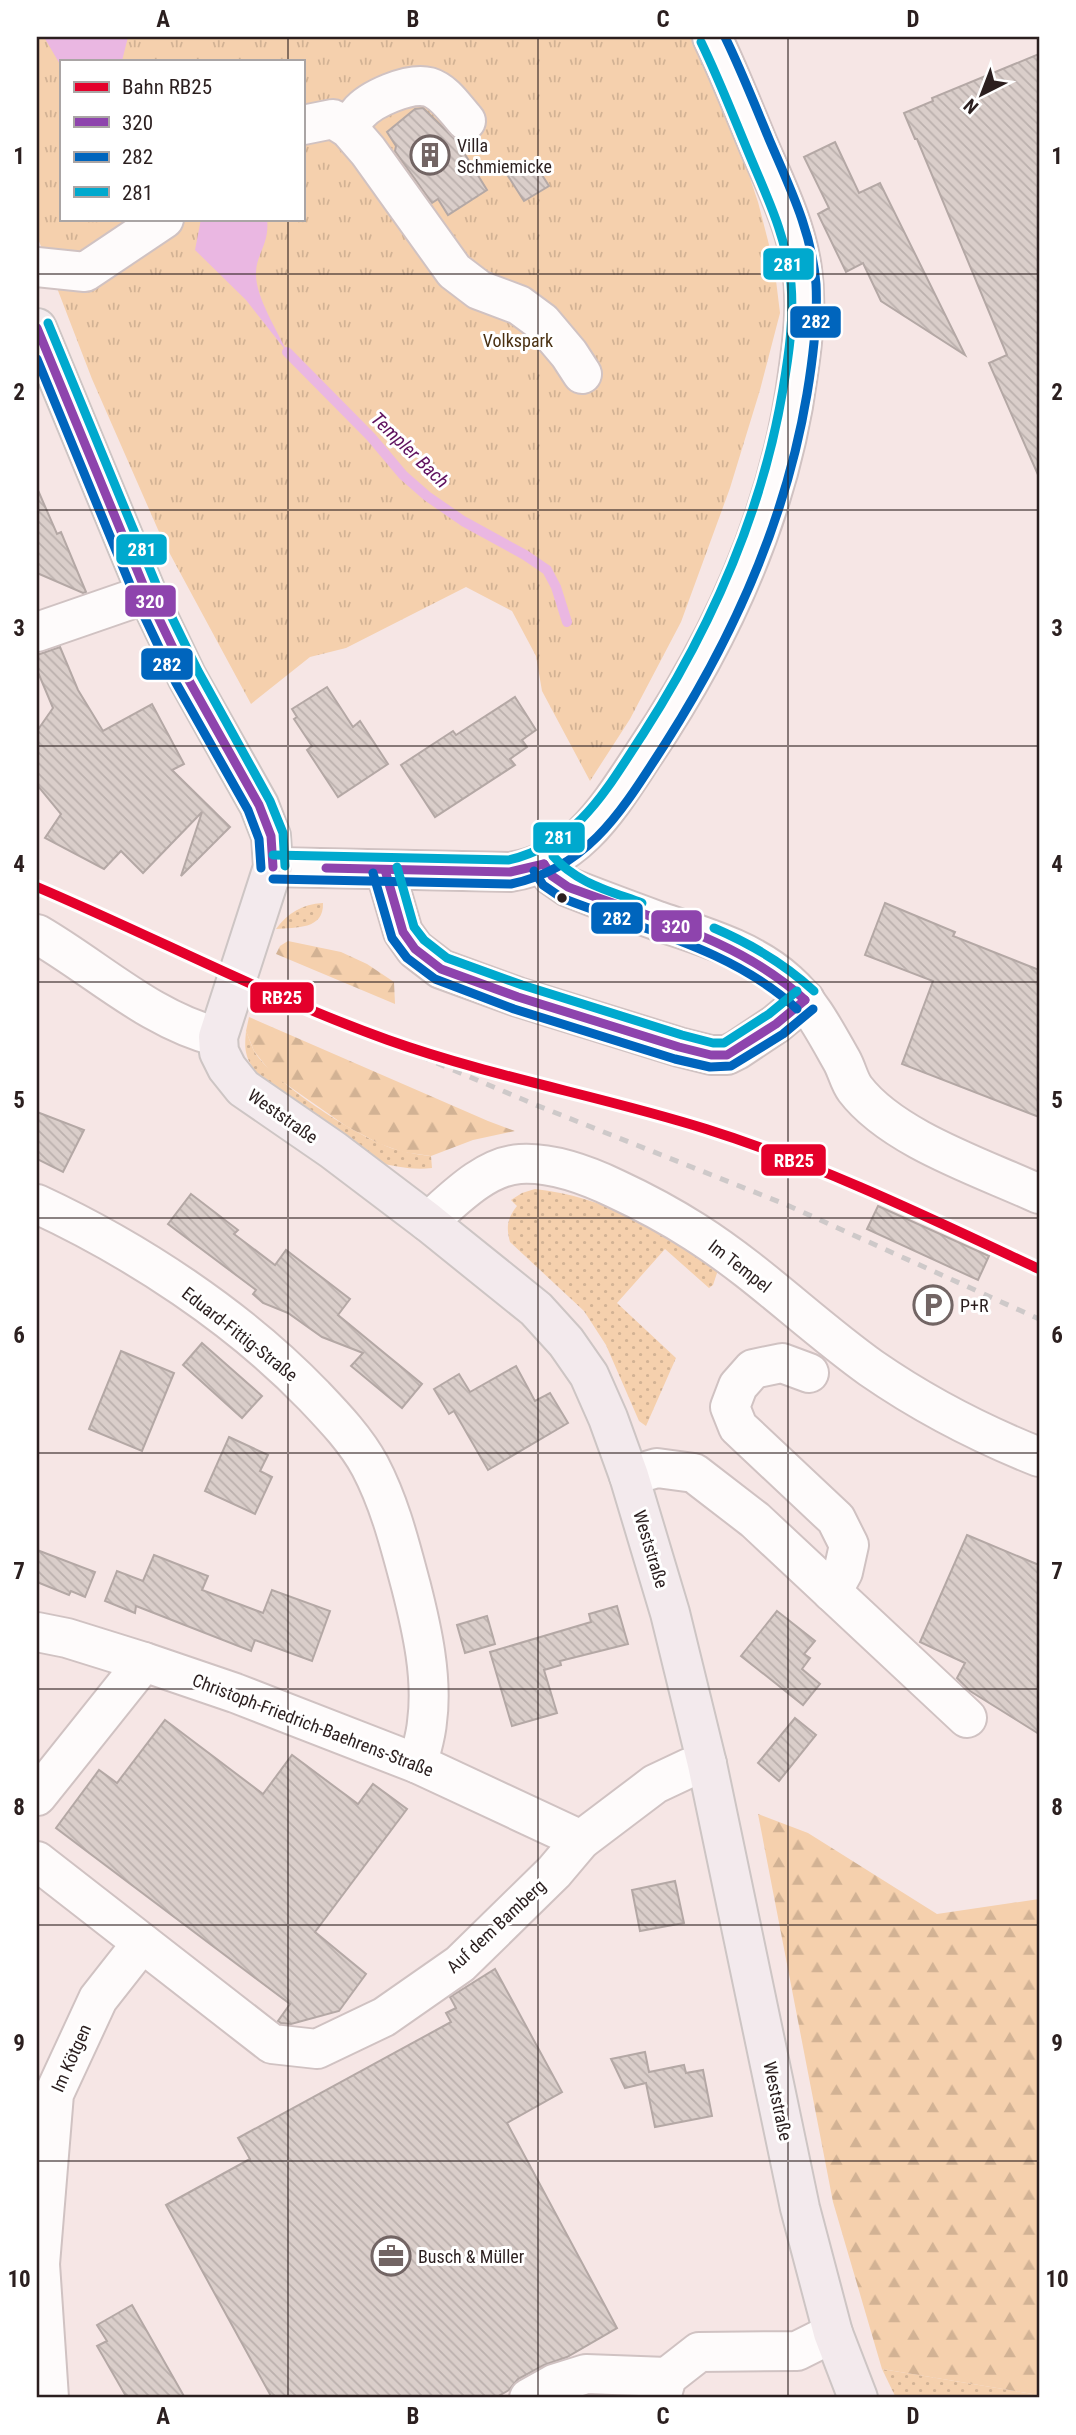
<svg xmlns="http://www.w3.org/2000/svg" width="1076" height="2435" viewBox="0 0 1076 2435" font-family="'Roboto Condensed',sans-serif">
	<defs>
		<pattern id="grass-dots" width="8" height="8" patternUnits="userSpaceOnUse" patternTransform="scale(1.75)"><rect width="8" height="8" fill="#f5d0ad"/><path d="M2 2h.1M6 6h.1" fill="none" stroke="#d2b294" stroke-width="1.8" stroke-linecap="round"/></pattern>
		<pattern id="forest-firs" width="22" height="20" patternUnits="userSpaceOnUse" patternTransform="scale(1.75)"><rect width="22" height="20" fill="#f5d0ad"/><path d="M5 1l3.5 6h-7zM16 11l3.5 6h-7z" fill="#d2b294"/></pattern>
		<pattern id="park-tufts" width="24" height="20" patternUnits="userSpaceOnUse" patternTransform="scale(1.75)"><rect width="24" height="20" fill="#f5d0ad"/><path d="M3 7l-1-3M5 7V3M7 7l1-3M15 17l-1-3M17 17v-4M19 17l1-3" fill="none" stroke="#d2b294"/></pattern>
		<pattern id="building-back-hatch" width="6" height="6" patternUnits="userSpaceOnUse" patternTransform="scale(1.75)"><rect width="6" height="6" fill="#daceca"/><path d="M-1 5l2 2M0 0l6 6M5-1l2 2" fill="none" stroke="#bbb0ad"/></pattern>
	</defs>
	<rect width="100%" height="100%" fill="#f6e6e5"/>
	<g fill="url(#grass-dots)">
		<path d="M323,903C324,930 296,927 276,929C288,913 302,904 323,903Z"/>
		<path d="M246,1031C249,1038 251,1045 254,1051C273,1082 345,1128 379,1143C396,1151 413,1154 431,1156L432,1168C413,1170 396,1167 377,1162C347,1141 265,1091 250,1063C244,1052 245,1043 246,1031Z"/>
		<path d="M535,1189C604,1196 663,1231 718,1270L713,1285L709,1288L665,1249L617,1303L676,1358L646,1426L639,1421L606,1345L584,1311L510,1242C506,1227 507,1219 517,1206L511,1200L522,1193Z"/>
		<path d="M882,2369L1039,2395V2398H896Z"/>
	</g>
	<g fill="url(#forest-firs)">
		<path d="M288,941L341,952L367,964L394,982L395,1004L276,954L280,946Z"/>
		<path d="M249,1017L488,1121L515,1131L473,1140L431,1156L403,1152L380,1144L346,1126L273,1075L254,1051L246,1031Z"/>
		<path d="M758,1814L808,1833L937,1914L1039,1899V2395L882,2369L833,2202Z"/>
	</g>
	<path fill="url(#park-tufts)" fill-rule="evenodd" d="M37,37H692L735,133L758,202L774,264L780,313L760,390L730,488L681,622L630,719L590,781L542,691L536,656L512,611L466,587L346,648L310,657L251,704L163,541L92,379L37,236ZM61,61H303V219H61Z"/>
	<g fill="#eab7e2">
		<path d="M44,37H128L122,61H61V66Z"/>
		<path d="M201,219H267C270,244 256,254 256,273C255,296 277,330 287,352L246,300L195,250Z"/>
	</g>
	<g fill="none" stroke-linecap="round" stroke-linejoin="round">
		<path stroke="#eab7e2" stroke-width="10" d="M287,352L371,437L403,475L427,496L463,521L525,555L547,570L556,587L567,622"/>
	</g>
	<g fill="url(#building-back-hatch)" stroke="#b4a8a5" stroke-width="2">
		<path d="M1039,54V477L989,363L1007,355L917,139H915L904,113L933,101L932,98Z"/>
		<path d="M423,108L456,140L487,190L448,215L438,199L432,203L395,151L396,146L387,132L415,109Z"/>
		<path d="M835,142L859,193L880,183L965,355L881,301L863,263L846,272L818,214L829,208L804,157Z"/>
		<path d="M533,161L549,186L524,201L508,176Z"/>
		<path d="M37,488L57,534L61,532L86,592L83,593L37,573Z"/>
		<path d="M60,647L78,690L103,731L152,704L184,764L172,770L230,827L181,876L202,812L143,873L121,851L104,869L45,838L61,814L37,785V731L53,708L37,670V655Z"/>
		<path d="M327,687L353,727L360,721L388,764L338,797L307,750L312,746L294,719L297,717L292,709Z"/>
		<path d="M515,697L536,730L522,740L527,747L510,759L515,765L435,817L401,765L453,731L456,735Z"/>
		<path d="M885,903L955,932L953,936L1039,970V1117L902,1064L933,981L865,955Z"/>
		<path d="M37,1112L84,1130L63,1172L37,1159Z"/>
		<path d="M191,1194L238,1230L234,1234L275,1265L286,1250L350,1299L338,1315L422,1384L402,1408L351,1366L363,1353L322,1337L288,1313L263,1303L253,1294L256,1290L168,1224Z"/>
		<path d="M878,1206L989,1256L978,1280L867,1229Z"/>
		<path d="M202,1343L262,1396L242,1418L183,1365Z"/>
		<path d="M121,1351L174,1373L142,1451L89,1429Z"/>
		<path d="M516,1366L535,1401L550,1393L568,1423L488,1470L454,1411L449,1414L434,1389L459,1374L470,1392Z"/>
		<path d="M229,1437L268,1455L260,1471L272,1477L255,1514L205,1491Z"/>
		<path d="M967,1535L1039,1565V1734L970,1691L957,1678L965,1663L920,1642Z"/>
		<path d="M37,1550L95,1572L85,1597L71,1591L69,1595L37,1582Z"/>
		<path d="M154,1555L208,1576L202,1590L263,1613L272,1590L330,1611L312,1661L255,1640L251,1651L136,1606L135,1613L105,1601L117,1571L143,1581Z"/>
		<path d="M617,1606L628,1644L560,1661L561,1665L544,1670L557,1713L512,1726L490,1652L591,1622L589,1614Z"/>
		<path d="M777,1611L815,1641L804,1654L810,1658L802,1669L820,1684L803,1705L741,1656Z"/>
		<path d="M487,1616L495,1644L465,1653L457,1625Z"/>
		<path d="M795,1718L816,1735L779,1781L758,1763Z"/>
		<path d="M165,1720L263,1794L292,1755L358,1804L373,1784L407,1809L315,1932L366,1974L339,2011L291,2024L281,2023L278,2021L290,2004L56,1828L99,1770L117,1783Z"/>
		<path d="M675,1881L684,1923L640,1931L632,1890Z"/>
		<path d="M495,1969L562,2092L507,2123L617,2328L567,2357L544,2365L518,2379L509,2390L495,2398H272L166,2205L250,2159L238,2138L451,2022L446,2013L456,2008L450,1997Z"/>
		<path d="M645,2052L649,2072L684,2065L686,2073L703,2070L712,2116L655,2127L646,2083L625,2088L611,2059Z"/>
		<path d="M132,2305L185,2398H127L97,2346L107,2341L97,2325Z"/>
	</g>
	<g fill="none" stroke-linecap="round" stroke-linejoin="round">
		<g stroke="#d0c2c2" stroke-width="42">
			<g id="minor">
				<path d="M303,125L333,119L349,129L368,151L454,271L479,290L519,305L542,322L569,354L582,374"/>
				<path d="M349,129C352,124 354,119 358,114C370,99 409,82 429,87C445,92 455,109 466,121"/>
				<path d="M37,267L85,272L164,219"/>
				<path d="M37,632L147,594"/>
				<path d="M544,864L552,876L568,887C598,899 628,910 658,921C702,936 752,950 787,982C811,1003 826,1033 842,1061C847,1070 849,1081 855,1089C893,1139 983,1168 1039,1194"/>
				<path d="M273,867L510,872C577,862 609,807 644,754C721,640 780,511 798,374C803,339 807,304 802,269C796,225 775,184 758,144C743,108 729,72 712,37"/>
				<path d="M385,870L403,932L415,949L441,969L518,997L679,1047L711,1055H727L737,1050L776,1024L805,1000"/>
				<path d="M37,934C96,968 150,1020 218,1037"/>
				<path d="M37,1204C136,1250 238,1317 314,1396C334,1417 356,1440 370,1466C390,1504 400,1545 411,1586C422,1629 433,1678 427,1722C426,1736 421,1750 418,1764"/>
				<path d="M428,1222C453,1200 485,1166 520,1164C553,1162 587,1175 616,1189C644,1202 670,1216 695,1232C758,1272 811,1325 871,1368C923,1404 981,1434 1039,1457"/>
				<path d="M809,1373L782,1363L753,1369L738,1386L730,1407L738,1427L836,1519L849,1545L843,1572L832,1592"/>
				<path d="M629,1476L657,1468L694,1473L755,1520L967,1718"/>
				<path d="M37,1632L67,1638L144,1662L235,1693L418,1764L581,1840"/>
				<path d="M37,1796L144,1662"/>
				<path d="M37,1861L272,2044L317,2049L384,2017L460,1964L554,1872L581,1840L655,1784L689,1768L707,1764"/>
				<path d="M49,2398L40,2264L54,2094L98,1999L142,1943"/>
				<path d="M529,2398L554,2384L586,2374L667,2377"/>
				<path d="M661,2398L667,2377L699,2352L797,2351L833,2333"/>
			</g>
		</g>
		<g stroke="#cdc5c4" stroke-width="42">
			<path id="major" d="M37,328L147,594L187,677L259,805L271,836L273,867L218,1037L219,1052L227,1068L243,1088L333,1150L428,1222L536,1309L566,1342L589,1375L608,1418L629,1476L670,1613L707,1764L800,2208L833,2333L858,2398"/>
		</g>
		<use href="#minor" stroke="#fefbfb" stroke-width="38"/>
		<use href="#major" stroke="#f3eaed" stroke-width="38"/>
		<path stroke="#cec9c9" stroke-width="5" stroke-dasharray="9 9" stroke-linecap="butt" d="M304,1007L536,1105L787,1205L1039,1319"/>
		<g stroke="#fff" stroke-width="14">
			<g id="bus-1">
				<path d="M37,328L147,594L187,677L259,805L271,836L273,867"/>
				<path d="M544,864L552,876L568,887C650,918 739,939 805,1000"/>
				<path d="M326,868L510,872L544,864"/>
				<path d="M385,870L403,932L415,949L441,969L518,997L679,1047L711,1055H727L776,1024L805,1000"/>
			</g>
		</g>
		<g stroke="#fff" stroke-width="14">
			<g id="bus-2">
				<path d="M37,359L136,599L176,683L248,810L259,839L261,868"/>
				<path d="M534,871L543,885L562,898C643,930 732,949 797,1009"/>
				<path d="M373,873L392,938L407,958L435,979L514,1009L675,1059L710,1067L731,1066L783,1034L813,1009"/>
				<path d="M273,879L511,884C590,868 624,807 665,744C734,636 786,520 807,394C813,358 818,321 816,284C812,232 789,186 769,139C755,105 741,70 725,37"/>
			</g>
		</g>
		<g stroke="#fff" stroke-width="14">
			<g id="bus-3">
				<path d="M48,323L158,589L198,671L270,801L283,833L285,866"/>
				<path d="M273,855L509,860C579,843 606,790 643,734C711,628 762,514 783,389C789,354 794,319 791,284C787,236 765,193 747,149C732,113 718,77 701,42"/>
				<path d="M553,856C576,883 610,891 642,903"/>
				<path d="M397,867L414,927L424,940L447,958L522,985L682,1035L713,1043H724L769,1014L797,991"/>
				<path d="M714,928C751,944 784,963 814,991"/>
			</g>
		</g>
		<use href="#bus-1" stroke="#8e44ad" stroke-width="9"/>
		<use href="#bus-2" stroke="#0065bd" stroke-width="9"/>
		<use href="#bus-3" stroke="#00a9ce" stroke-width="9"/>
		<g stroke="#fff" stroke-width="16">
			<path id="rail-1" d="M37,887C155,937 268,997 388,1040C492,1077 601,1096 706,1129C821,1165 930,1218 1039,1269"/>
		</g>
		<use href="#rail-1" stroke="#e4002b" stroke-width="10"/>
	</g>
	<path fill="none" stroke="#2b1f1f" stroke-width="2" stroke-opacity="0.55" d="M288,37V61M538,37V2398M788,37V2398M288,219V2398M37,274H1039M37,510H1039M37,746H1039M37,982H1039M37,1218H1039M37,1453H1039M37,1689H1039M37,1925H1039M37,2161H1039"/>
	<defs>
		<g id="building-ring" transform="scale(2.0125)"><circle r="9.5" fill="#fff" stroke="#726564" stroke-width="1.5"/><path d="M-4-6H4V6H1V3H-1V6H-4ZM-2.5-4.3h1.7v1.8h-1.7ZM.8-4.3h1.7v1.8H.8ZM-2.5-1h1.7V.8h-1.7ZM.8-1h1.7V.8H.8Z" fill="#726564"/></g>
		<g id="parking-ring" transform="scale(2.0125)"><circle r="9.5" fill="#fff" stroke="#726564" stroke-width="1.5"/><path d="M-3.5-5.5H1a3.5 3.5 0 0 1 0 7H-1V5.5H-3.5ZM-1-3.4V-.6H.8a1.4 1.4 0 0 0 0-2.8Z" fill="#726564"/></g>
		<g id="office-ring" transform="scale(2.0125)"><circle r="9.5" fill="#fff" stroke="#726564" stroke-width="1.5"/><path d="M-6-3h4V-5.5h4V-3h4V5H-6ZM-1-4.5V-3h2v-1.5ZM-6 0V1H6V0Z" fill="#726564"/></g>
	</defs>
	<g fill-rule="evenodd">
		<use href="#building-ring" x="430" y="155"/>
		<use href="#parking-ring" x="933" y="1305"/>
		<use href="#office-ring" x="391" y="2256"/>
	</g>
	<circle fill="#2b1f1f" stroke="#fff" stroke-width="2.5" cx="562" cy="898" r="6"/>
	<g text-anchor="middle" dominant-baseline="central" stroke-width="6" stroke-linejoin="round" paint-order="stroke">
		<g font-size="18" fill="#2b1f1f" stroke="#fff" text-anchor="start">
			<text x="457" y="145">Villa<tspan x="457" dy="21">Schmiemicke</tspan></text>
			<text x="960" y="1305">P+R</text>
			<text x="418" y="2256">Busch &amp; Müller</text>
		</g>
		<g font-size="18" fill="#4a3112" stroke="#fff">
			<text x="518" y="340">Volkspark</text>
		</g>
		<g font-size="18" fill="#2b1f1f" stroke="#fff">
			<text transform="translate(283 1116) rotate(35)">Weststraße</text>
			<text transform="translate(740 1266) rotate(38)">Im Tempel</text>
			<text transform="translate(240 1334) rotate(38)">Eduard-Fittig-Straße</text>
			<text transform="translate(651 1549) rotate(73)">Weststraße</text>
			<text transform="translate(313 1725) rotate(21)">Christoph-Friedrich-Baehrens-Straße</text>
			<text transform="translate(496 1926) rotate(-43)">Auf dem Bamberg</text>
			<text transform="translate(71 2058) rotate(-66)">Im Kötgen</text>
			<text transform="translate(778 2101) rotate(78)">Weststraße</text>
		</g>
		<g font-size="19" font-style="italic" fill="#5f115e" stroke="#fff">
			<text transform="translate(410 450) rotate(44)">Templer Bach</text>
		</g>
	</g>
	<g stroke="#fff" stroke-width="2.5">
		<rect x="762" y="247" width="53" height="34" rx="7" fill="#00a9ce"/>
		<rect x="789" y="305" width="53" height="34" rx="7" fill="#0065bd"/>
		<rect x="115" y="533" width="53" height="33" rx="7" fill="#00a9ce"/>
		<rect x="124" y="584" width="53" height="34" rx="7" fill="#8e44ad"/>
		<rect x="140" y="647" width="54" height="34" rx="7" fill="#0065bd"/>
		<rect x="532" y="821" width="54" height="33" rx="7" fill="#00a9ce"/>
		<rect x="590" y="901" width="54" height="34" rx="7" fill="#0065bd"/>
		<rect x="650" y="909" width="53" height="34" rx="7" fill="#8e44ad"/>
		<rect x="249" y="981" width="66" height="33" rx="7" fill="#e4002b"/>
		<rect x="760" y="1143" width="67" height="34" rx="7" fill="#e4002b"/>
	</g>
	<g font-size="19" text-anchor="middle" font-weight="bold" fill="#fff">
		<text x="788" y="271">281</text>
		<text x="816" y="328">282</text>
		<text x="142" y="556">281</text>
		<text x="150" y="608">320</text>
		<text x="167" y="671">282</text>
		<text x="559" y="844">281</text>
		<text x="617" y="925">282</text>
		<text x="676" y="933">320</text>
		<text x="282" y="1004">RB25</text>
		<text x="794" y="1167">RB25</text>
	</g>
	<rect width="1076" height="2435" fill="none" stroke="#ffffff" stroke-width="77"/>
	<rect x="60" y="60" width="245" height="161" fill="#ffffff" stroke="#aaa5a5" stroke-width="2"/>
	<rect x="74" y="82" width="35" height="10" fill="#e4002b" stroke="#aaa5a5" stroke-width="2"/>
	<text x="122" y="94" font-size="21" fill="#2b1f1f">Bahn RB25</text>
	<rect x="74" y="117" width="35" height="10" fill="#8e44ad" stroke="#aaa5a5" stroke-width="2"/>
	<text x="122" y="130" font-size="21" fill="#2b1f1f">320</text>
	<rect x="74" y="152" width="35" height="10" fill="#0065bd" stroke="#aaa5a5" stroke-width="2"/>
	<text x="122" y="164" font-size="21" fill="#2b1f1f">282</text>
	<rect x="74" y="187" width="35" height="10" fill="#00a9ce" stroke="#aaa5a5" stroke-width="2"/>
	<text x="122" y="200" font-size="21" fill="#2b1f1f">281</text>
	<g transform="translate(982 94) rotate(222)" stroke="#ffffff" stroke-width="5" paint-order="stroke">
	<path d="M0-5L12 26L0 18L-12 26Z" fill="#2b1f1f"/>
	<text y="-10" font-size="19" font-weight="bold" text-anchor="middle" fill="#2b1f1f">N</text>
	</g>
	<rect x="38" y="38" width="1000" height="2358" fill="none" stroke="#2b1f1f" stroke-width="2.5"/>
	<g font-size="23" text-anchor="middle" font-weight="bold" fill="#2b1f1f">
		<text x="163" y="27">A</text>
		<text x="413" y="27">B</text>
		<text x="663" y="27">C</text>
		<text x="913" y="27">D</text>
		<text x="19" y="164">1</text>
		<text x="1057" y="164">1</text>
		<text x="19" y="400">2</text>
		<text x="1057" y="400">2</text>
		<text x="19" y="636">3</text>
		<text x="1057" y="636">3</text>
		<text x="19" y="872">4</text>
		<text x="1057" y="872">4</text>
		<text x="19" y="1108">5</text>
		<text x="1057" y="1108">5</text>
		<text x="19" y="1343">6</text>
		<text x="1057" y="1343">6</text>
		<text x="19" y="1579">7</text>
		<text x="1057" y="1579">7</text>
		<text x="19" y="1815">8</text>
		<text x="1057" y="1815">8</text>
		<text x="19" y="2051">9</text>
		<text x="1057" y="2051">9</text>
		<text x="19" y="2287">10</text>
		<text x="1057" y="2287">10</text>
		<text x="163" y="2424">A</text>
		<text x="413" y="2424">B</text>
		<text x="663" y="2424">C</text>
		<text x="913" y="2424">D</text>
	</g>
</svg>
